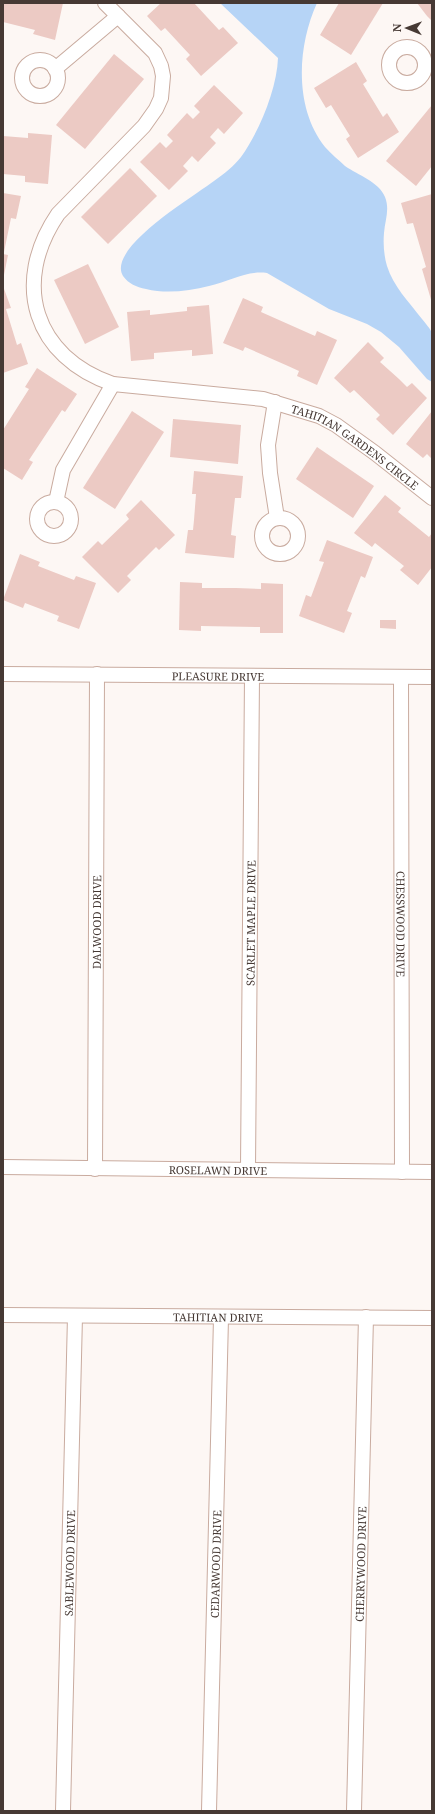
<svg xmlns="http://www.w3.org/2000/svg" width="435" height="1814" viewBox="0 0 435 1814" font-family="'Noto Serif',serif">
	<rect width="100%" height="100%" fill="#fdf7f4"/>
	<path fill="#b6d4f6" d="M220,3H317C297,47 294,108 325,147C331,154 339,160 345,166C358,175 379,182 385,197C390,210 385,220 384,233C383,244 384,256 387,266C393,286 409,302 422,319C425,323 431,329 432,334C435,347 432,367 432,382L427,379L399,347L381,332L367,324L329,309L267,273C247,270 228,282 209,286C189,291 166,294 146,289C136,287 129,284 123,276C106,248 196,195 214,181C224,174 234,166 241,157C259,132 277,89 278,58Z"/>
	<g fill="#eccac4">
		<path d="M3,3H63L55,40L33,34L35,30L3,22Z"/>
		<path d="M161,3H194L219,30L223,27L238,43L201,76L186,59L190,55L165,28L161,31L147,16Z"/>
		<path d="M339,3H383L351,55L320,35Z"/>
		<path d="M417,3H432V21L427,16Z"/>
		<path d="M114,54L144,79L85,149L56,125Z"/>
		<path d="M356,62L367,81L363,84L383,117L387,113L399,132L358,158L346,139L350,136L331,105L326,108L314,88Z"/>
		<path d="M214,85L243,113L224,134L218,128L210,137L216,143L198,162L192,156L183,166L188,171L169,190L140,162L160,142L166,148L173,141L167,135L187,113L193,119L200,112L194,106Z"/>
		<path d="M432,105V166L416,186L386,161Z"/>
		<path d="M28,133L52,135L48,184L25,182V176L3,174V136L28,138Z"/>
		<path d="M130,168L157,196L108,244L81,217Z"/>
		<path d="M3,193L21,196L16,219L11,218L4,252Z"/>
		<path d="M432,194V303L422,269L426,267L413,223L407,224L401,203Z"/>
		<path d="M3,254L8,255L4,275H3Z"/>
		<path d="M88,264L119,327L85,344L54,280Z"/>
		<path d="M3,286L11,308L6,309L17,345L21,343L28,364L3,373Z"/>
		<path d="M243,298L263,307L261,312L315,336L317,331L337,340L317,385L297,376L299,371L288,366L245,347L243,351L223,343Z"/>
		<path d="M209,305L213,354L192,356V350L179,351L154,353V359L131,361L127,312L150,310V315L187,311V307Z"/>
		<path d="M368,342L384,358L380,362L399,379L407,387L412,383L427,398L393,435L376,419L380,415L354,390L350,393L334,378Z"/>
		<path d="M37,368L77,394L65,412L62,410L29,460L33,462L22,480L3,468V430L29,389L25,387Z"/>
		<path d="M132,411L164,432L115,509L83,488Z"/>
		<path d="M432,411V459L427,454L423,458L406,444Z"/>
		<path d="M173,419L241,425L238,464L170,457Z"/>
		<path d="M317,447L374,486L353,518L296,479Z"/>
		<path d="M194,471L243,476L241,498H235L231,535L236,536L234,558L185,553L188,530H193L194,520L196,494H192Z"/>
		<path d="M385,495L401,508L398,512L429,537L432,533V567L418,585L400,570L404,566L375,543L372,547L354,533Z"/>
		<path d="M141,500L175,535L159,550L156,547L127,576L131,580L118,593L82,557L98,541L102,545L129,519L126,515Z"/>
		<path d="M327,540L373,557L365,578L361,576L347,611L352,613L344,633L299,616L306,595L311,597L324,562L319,561Z"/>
		<path d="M20,554L40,562L38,566L74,580L76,576L96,583L79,629L57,621L59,616L25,603L23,608L3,600Z"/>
		<path d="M180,582L202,583V588H236L261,589V583L283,584V633H260V627L201,626V631L179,630Z"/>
		<path d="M380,620H396V629L380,628Z"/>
	</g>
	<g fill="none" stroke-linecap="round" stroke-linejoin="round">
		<g stroke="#c9ab9f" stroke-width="16">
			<g id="minor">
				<path id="s1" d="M105,3L155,53L161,66L163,76L161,98L156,109L144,126L58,214C11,283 34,357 113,384L263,399L319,416L336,425L375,453L432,498"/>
				<circle cx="407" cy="65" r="18"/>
				<circle cx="40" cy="78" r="18"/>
				<path d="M55,69L118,16"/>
				<path d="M275,402L268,445L270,473L277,518"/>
				<path d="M56,502L63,470L113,384"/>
				<circle cx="54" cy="519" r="17"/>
				<circle cx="280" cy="536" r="18"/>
				<path id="s2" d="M3,674L432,677"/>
				<path id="s3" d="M401,677L402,1172"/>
				<path id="s4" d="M3,1167L432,1172"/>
				<path id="s5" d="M95,1169L97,674"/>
				<path id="s6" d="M248,1169L252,676"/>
				<path id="s7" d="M3,1315L432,1318"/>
				<path id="s8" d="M63,1811L75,1316"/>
				<path id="s9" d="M209,1811L221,1318"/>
				<path id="s10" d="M354,1811L366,1317"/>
			</g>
		</g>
		<use href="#minor" stroke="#fff" stroke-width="14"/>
	</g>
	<g text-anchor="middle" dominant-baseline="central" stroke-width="4" stroke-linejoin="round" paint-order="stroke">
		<g font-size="11" fill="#463934" stroke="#fdf7f4">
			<text stroke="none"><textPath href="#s1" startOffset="741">TAHITIAN GARDENS CIRCLE</textPath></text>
			<text stroke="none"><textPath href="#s2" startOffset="215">PLEASURE DRIVE</textPath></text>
			<text stroke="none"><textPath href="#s5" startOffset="247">DALWOOD DRIVE</textPath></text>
			<text stroke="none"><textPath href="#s6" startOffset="246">SCARLET MAPLE DRIVE</textPath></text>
			<text stroke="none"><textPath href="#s3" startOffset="247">CHESSWOOD DRIVE</textPath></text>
			<text stroke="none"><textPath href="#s4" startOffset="215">ROSELAWN DRIVE</textPath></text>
			<text stroke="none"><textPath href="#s7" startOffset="215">TAHITIAN DRIVE</textPath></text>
			<text stroke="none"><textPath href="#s8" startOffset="248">SABLEWOOD DRIVE</textPath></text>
			<text stroke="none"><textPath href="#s9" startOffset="247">CEDARWOOD DRIVE</textPath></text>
			<text stroke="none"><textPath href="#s10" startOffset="247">CHERRYWOOD DRIVE</textPath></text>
		</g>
	</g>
	<rect width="435" height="1814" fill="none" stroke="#463934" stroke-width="8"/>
	<g transform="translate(407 28) rotate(271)" stroke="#fdf7f4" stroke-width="3" paint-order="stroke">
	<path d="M0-3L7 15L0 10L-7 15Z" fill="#463934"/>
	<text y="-6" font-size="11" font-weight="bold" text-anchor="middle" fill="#463934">N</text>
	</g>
</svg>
